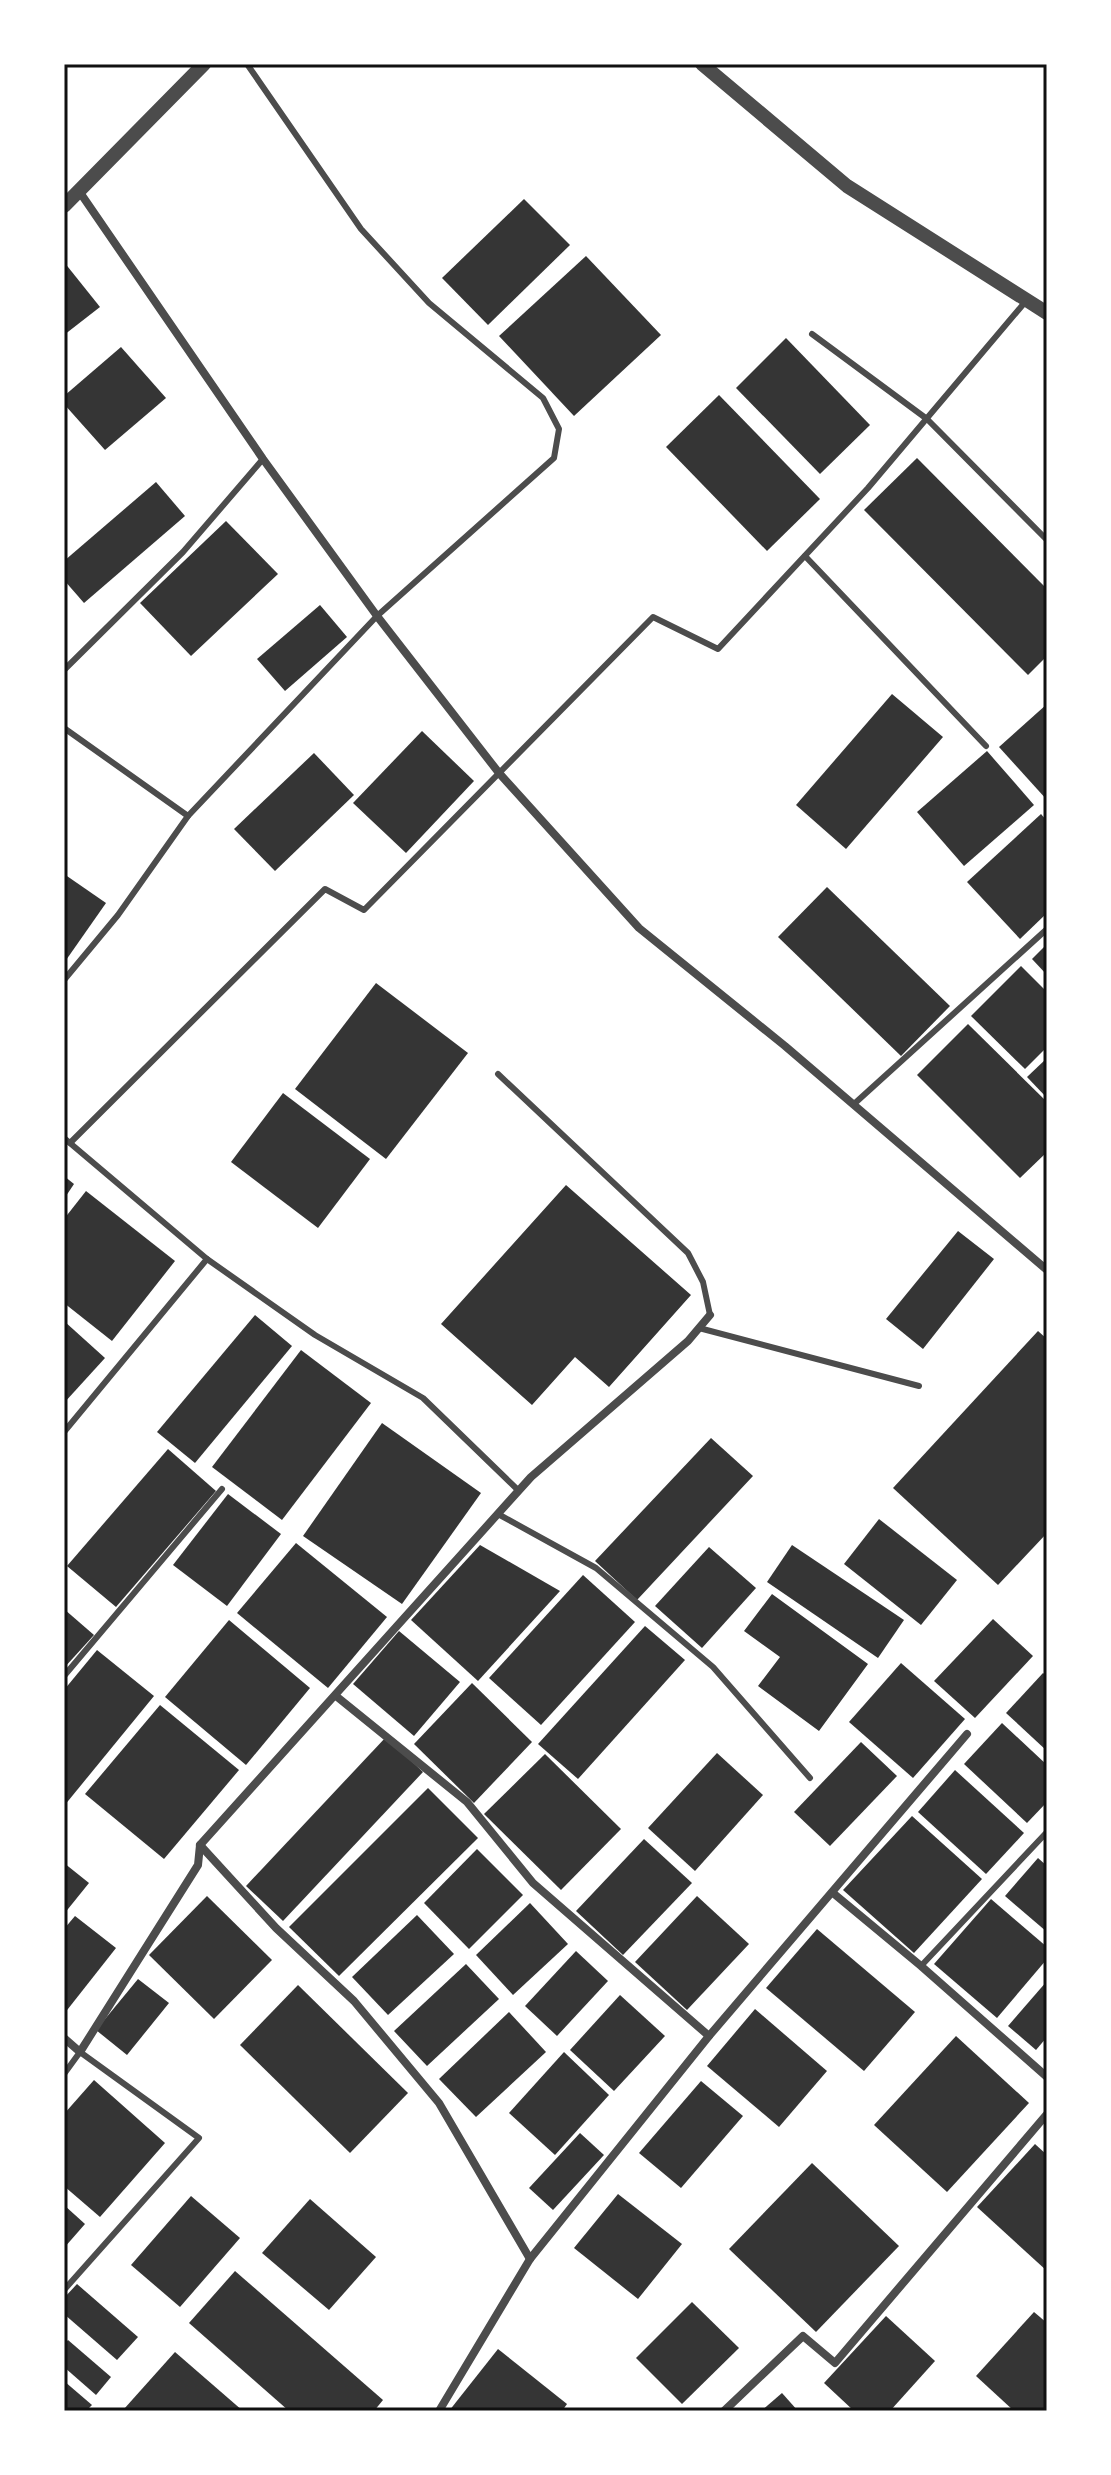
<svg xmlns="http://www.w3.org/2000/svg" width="1111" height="2475" viewBox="0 0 1111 2475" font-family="Overpass,sans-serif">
	<rect width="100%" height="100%" fill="#fff"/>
	<g fill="#353535">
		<path d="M524,199L570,245L488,325L442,278Z"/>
		<path d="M586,256L661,335L574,416L499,336Z"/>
		<path d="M64,262L100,307L64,335Z"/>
		<path d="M786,338L870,425L820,474L736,388Z"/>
		<path d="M121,347L166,398L105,450L64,404V396Z"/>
		<path d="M719,395L820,499L767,551L666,447Z"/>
		<path d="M917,458L1047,589V656L1028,675L864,510Z"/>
		<path d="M156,482L185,516L84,603L64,580V561Z"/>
		<path d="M226,521L278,574L191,656L140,603Z"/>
		<path d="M320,605L347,637L285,691L257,659Z"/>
		<path d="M892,694L943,737L846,849L796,805Z"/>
		<path d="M1047,704V800L999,747Z"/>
		<path d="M422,731L474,781L406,853L353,803Z"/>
		<path d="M987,751L1034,805L964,866L917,812Z"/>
		<path d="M314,753L354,795L275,871L234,829Z"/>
		<path d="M1041,814L1047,821V913L1020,939L967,882Z"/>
		<path d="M64,874L106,903L64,963Z"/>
		<path d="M827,887L950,1006L901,1056L778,937Z"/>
		<path d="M1047,944V975L1032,959Z"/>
		<path d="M1021,966L1047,992V1047L1025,1069L971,1016Z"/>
		<path d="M376,983L468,1053L386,1159L295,1089Z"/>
		<path d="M968,1024L1047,1102V1152L1020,1178L917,1075Z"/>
		<path d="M1047,1058V1098L1027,1077Z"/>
		<path d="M283,1093L370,1159L318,1228L231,1162Z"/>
		<path d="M64,1176L74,1184L64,1199Z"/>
		<path d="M566,1185L691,1295L609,1387L575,1357L532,1405L441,1324Z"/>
		<path d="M86,1191L175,1261L112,1341L64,1303V1219Z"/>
		<path d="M958,1231L994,1259L923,1349L886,1319Z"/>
		<path d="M255,1315L292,1346L195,1463L157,1432Z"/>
		<path d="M64,1321L105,1358L64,1403Z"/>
		<path d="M1038,1331L1047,1339V1533L998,1585L893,1488Z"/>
		<path d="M301,1350L371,1403L282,1520L212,1467Z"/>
		<path d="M382,1423L481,1493L402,1604L303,1536Z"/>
		<path d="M711,1438L753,1476L637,1600L595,1561Z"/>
		<path d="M168,1449L216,1491L116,1607L67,1566Z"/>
		<path d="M228,1494L281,1534L227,1606L173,1565Z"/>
		<path d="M879,1519L957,1580L921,1625L844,1564Z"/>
		<path d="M296,1543L387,1617L328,1688L237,1613Z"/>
		<path d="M480,1545L560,1591L478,1681L411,1620Z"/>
		<path d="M792,1545L904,1620L878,1658L767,1582Z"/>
		<path d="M709,1547L756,1588L702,1648L655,1606Z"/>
		<path d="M583,1575L635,1622L541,1725L489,1678Z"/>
		<path d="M772,1594L868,1664L819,1731L758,1686L780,1657L744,1631Z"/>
		<path d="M64,1609L94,1635L64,1668Z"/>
		<path d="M993,1619L1033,1656L975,1718L934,1681Z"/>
		<path d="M229,1620L310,1688L246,1765L165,1697Z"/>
		<path d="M645,1626L685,1660L578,1779L538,1744Z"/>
		<path d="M399,1631L460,1682L414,1736L353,1684Z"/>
		<path d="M97,1650L154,1696L64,1806V1690Z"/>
		<path d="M901,1663L965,1719L913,1778L849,1722Z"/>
		<path d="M1043,1673L1047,1676V1751L1006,1713Z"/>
		<path d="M472,1683L532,1742L474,1803L414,1744Z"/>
		<path d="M160,1705L239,1770L164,1859L85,1794Z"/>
		<path d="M1002,1723L1047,1765V1802L1027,1823L964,1764Z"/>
		<path d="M386,1737L423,1772L283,1921L246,1886Z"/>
		<path d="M861,1742L897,1776L830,1846L794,1812Z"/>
		<path d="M717,1753L763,1795L695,1871L648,1828Z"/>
		<path d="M545,1754L621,1829L561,1890L484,1814Z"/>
		<path d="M955,1770L1024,1833L986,1874L918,1812Z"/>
		<path d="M428,1788L478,1838L339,1976L289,1927Z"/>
		<path d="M912,1816L982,1879L914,1953L843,1890Z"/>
		<path d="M644,1839L692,1883L623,1955L576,1911Z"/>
		<path d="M477,1849L523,1895L469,1949L424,1903Z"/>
		<path d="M1038,1858L1047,1866V1932L1005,1896Z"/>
		<path d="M64,1863L89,1883L64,1914Z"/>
		<path d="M207,1896L272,1960L214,2019L149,1955Z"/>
		<path d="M697,1896L749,1944L687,2010L635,1962Z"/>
		<path d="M991,1899L1047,1947V1959L997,2018L934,1964Z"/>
		<path d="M530,1903L568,1944L513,1995L476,1955Z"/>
		<path d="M417,1915L454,1954L388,2015L352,1977Z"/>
		<path d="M75,1916L116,1948L64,2014V1929Z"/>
		<path d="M817,1929L915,2012L864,2071L766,1988Z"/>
		<path d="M576,1951L608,1981L557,2036L525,2006Z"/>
		<path d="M466,1964L499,1999L427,2066L394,2031Z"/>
		<path d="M138,1979L169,2003L127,2055L96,2030Z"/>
		<path d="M1047,1981V2037L1036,2050L1008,2026Z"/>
		<path d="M298,1985L408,2093L350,2153L240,2045Z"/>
		<path d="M620,1995L665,2036L614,2091L570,2050Z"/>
		<path d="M755,2009L827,2071L779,2127L707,2066Z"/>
		<path d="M509,2012L546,2052L476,2117L439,2079Z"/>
		<path d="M956,2036L1029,2103L947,2192L874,2125Z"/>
		<path d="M564,2052L609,2095L555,2155L509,2113Z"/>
		<path d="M94,2080L165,2143L100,2217L64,2186V2114Z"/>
		<path d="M701,2081L743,2116L681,2188L639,2153Z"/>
		<path d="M580,2133L604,2155L553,2210L529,2188Z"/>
		<path d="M1035,2144L1047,2155V2271L977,2207Z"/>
		<path d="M812,2163L899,2246L816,2332L729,2249Z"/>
		<path d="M618,2194L682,2244L638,2299L574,2248Z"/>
		<path d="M191,2196L240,2238L180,2307L131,2265Z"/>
		<path d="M310,2199L376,2257L329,2310L262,2253Z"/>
		<path d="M64,2205L85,2224L64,2248Z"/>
		<path d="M235,2271L383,2400L374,2411H289L189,2323Z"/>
		<path d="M77,2284L138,2337L117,2360L64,2314V2298Z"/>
		<path d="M692,2302L739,2348L682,2404L636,2358Z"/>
		<path d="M1034,2312L1047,2323V2411H1014L976,2376Z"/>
		<path d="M886,2316L935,2361L890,2411H854L824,2383Z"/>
		<path d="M68,2340L111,2377L96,2395L64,2367V2345Z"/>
		<path d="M498,2349L567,2404L562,2411H449Z"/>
		<path d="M175,2352L243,2411H127L124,2409Z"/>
		<path d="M64,2381L92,2405L86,2411H64Z"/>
		<path d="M782,2393L798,2411H761Z"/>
	</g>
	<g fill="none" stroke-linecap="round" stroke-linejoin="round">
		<g stroke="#4c4c4c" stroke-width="6">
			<path d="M812,334L927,419L1047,540"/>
			<path d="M805,556L986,746"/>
			<path d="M64,670L183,552L263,459"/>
			<path d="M64,728L188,816L377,616L554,458L559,429L543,398L429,303L361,229L247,64"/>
			<path d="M64,980L118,915L188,816"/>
			<path d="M498,1074L688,1253L703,1282L710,1315"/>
			<path d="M854,1104L1047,929"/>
			<path d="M64,1138L207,1259L315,1335L423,1398L519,1491"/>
			<path d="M70,1143L325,889L364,910L653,617L718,649L868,488L1026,301"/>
			<path d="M699,1328L919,1386"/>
			<path d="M64,1432L207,1259"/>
			<path d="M498,1514L596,1568L713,1667L810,1778"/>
			<path d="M64,1676L222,1489"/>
			<path d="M921,1966L1047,1832"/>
			<path d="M64,2074L80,2052L199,2138L64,2290"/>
		</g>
		<g stroke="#4c4c4c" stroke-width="8">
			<path d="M79,191L263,459L377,616L499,773L639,928L785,1046L1047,1270"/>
			<path d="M336,1696L467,1802L533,1883L709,2036"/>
			<path d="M200,1845L276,1928L354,2001L439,2103L530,2259"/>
			<path d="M833,1893L921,1966L1047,2077"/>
			<path d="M64,2038L80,2052L198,1865L200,1845L531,1477L688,1341L710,1315"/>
			<path d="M439,2411L530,2259L709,2036L967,1734"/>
			<path d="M724,2411L803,2336L835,2363L1047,2114"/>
		</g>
		<g stroke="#4c4c4c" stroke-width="14">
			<path d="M702,64L847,186L1047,313"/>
			<path d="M64,206L204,64"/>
		</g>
	</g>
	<rect width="1111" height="2475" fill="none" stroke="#ffffff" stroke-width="132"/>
	<rect x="66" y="66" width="979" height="2343" fill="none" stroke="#111" stroke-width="3"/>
</svg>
